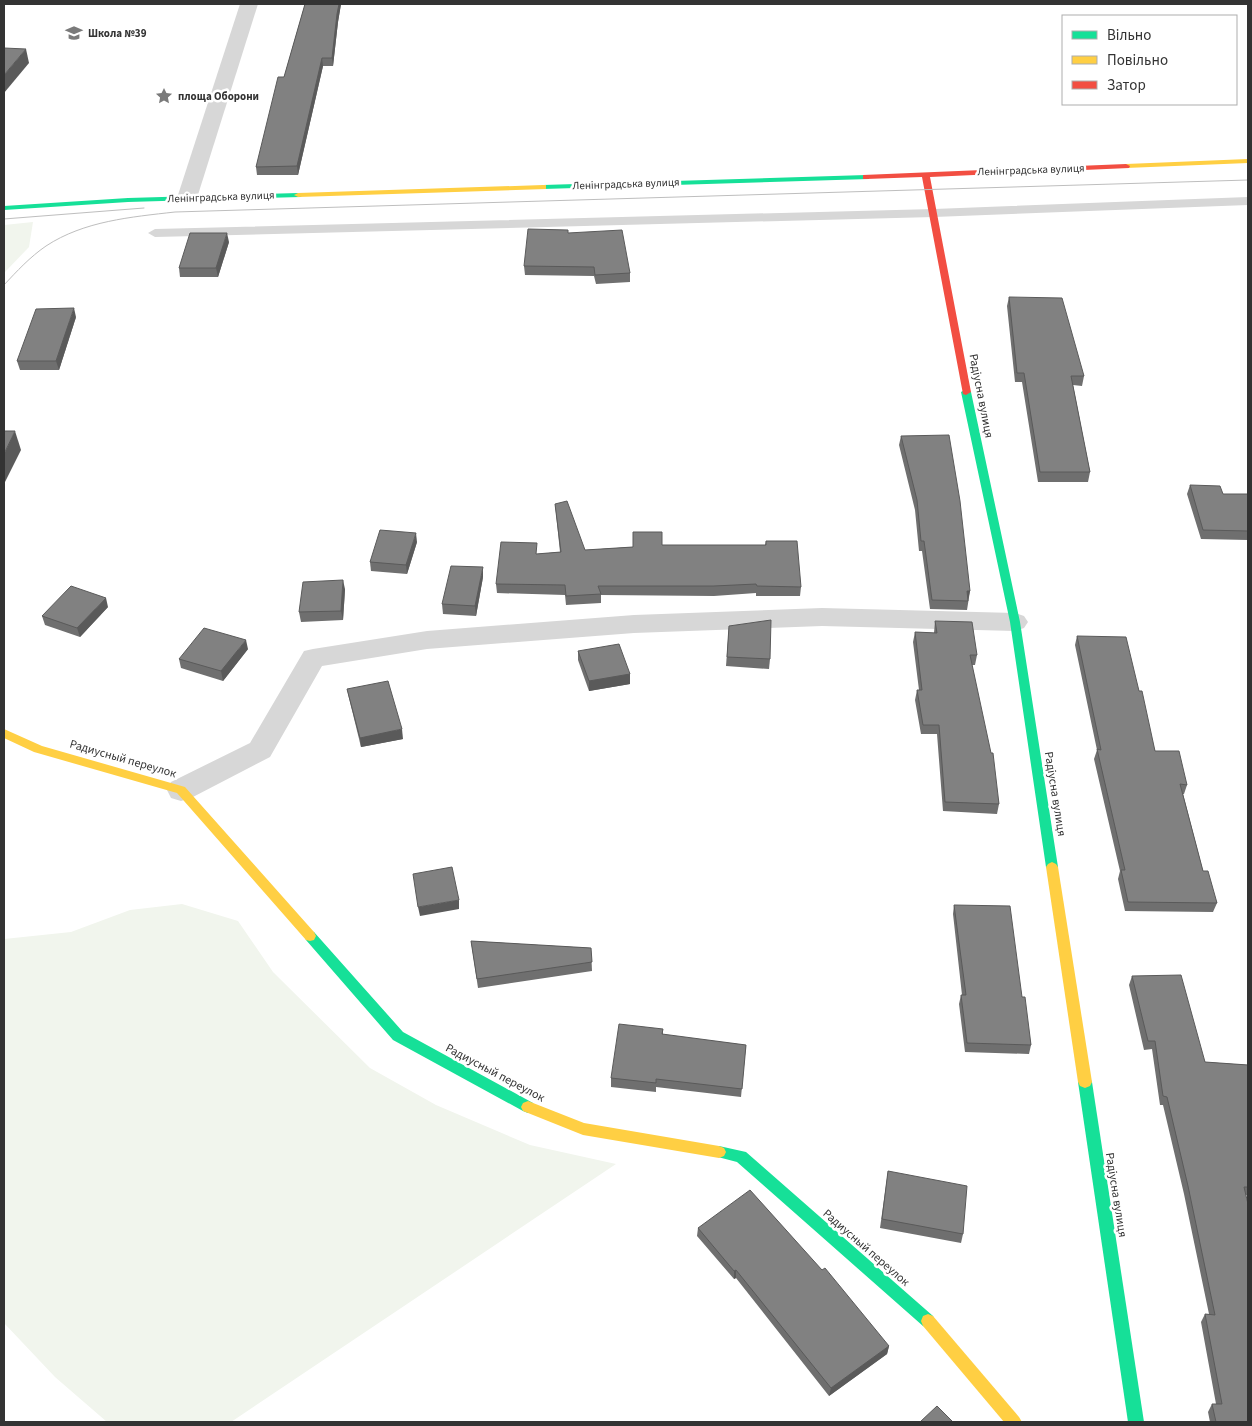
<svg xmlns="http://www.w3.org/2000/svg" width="1252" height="1426" viewBox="0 0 1252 1426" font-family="'Source Sans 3',sans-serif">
	<rect width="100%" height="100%" fill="#fff"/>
	<g fill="#f1f5ed">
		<path d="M33,222L29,247L4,273V225Z"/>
		<path d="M182,904L238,921L273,972L370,1068L436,1105L530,1145L616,1164L231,1422H107L55,1377L4,1323V939L71,932L130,910Z"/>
	</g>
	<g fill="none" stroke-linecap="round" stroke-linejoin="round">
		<path fill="#d7d7d7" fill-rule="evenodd" d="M1248,197V205L934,217L155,237L148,233L155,229L934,209Z"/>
		<g fill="#d7d7d7" fill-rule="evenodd">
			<path d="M240,4H258L197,198L194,202L187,204L180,202L177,198Z"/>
			<path d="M822,608L1015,613L1024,616L1028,622L1024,628L1015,631L822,626L634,633L427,649L322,666L270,757L191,798L181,801L171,798L167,790L171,782L250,743L304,651L313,649L427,631L634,615Z"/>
		</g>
		<g fill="#16e098" fill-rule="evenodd">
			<path d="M866,175H869V179L543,189L539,187L543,185Z"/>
			<path d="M298,193L302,195L301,197L128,202L4,210V206L128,198Z"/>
			<path d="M966,389L971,392L1020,622L1058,867L1056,870H1048L1046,867L1010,622L961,392Z"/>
			<path d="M310,931L314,932L403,1032L533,1103L535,1107L533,1111L528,1113L523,1111L393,1040L306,940L304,936L306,932Z"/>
			<path d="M1085,1076L1090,1078L1092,1082L1144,1422H1128L1078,1082L1080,1078Z"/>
			<path d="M719,1146L746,1152L933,1316L935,1321L933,1326L928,1328L923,1326L737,1162L714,1156L712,1152L714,1148Z"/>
		</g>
		<g fill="#ffcf43" fill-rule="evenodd">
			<path d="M1248,159V163L1126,168L1122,166L1126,164Z"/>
			<path d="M543,185H546V189L298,197L294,195L298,193Z"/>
			<path d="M4,729L42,746L185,787L314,932L316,936L314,940L310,941L306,940L177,793L34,752L4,738Z"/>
			<path d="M1052,862L1056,864L1058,867L1092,1082L1090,1086L1085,1088L1080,1086L1078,1082L1046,867L1048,864Z"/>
			<path d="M528,1101L584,1123L719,1146L724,1148L726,1152L724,1156L719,1158L583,1135L523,1111L521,1107L523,1103Z"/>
			<path d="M928,1314L933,1316L1019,1417L1022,1422H1004L923,1326L921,1321L923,1316Z"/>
		</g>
		<path fill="#f24e42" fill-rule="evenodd" d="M1126,164L1130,166L1129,168L930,177L971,392L966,395L963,394L922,177L866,179H863V175Z"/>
		<g stroke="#bebebe" stroke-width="1">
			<path d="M4,219L144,208"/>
			<path d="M4,285C17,271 30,257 46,246C84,221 131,217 175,212L1248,180"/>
		</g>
	</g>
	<g fill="#6f6f6f">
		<path d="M305,4H341L338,22L333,66H323L298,175H257L256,167L284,77Z"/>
		<path d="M568,233L630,273V282L596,284L594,276L525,275L524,266Z"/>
		<path d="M229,242L218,277H180L179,268Z"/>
		<path d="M1009,297L1084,376L1082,386L1073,385L1090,472L1088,482H1038L1022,382H1015L1007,306Z"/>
		<path d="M76,317L59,370H20L17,361Z"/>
		<path d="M901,436L970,591L967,610L930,609L922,551H919L915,510L899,445Z"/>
		<path d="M1190,485L1223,494H1248V540L1201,539L1187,494Z"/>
		<path d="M555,504L585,550L662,545H765L766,541L801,587L800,596H756V593L714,596L601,595V603L566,605L565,595L497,593L496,584L537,554L560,552Z"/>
		<path d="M417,542L407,574L371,571L370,562Z"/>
		<path d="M483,577L476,616L443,614L442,604Z"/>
		<path d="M345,589L343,620L301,622L299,612Z"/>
		<path d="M108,607L80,637L45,625L42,616Z"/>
		<path d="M935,621L977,655L975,665H972L999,804L997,814L943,811L937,734H921L915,700L917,690H919L913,642L915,632L934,633Z"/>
		<path d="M729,626L770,659L769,669L726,666Z"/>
		<path d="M1077,636L1139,691L1155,751L1187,785L1184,794H1183L1203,871L1217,903L1213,912L1125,911L1118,879L1120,871L1094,759L1097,750L1075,645Z"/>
		<path d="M248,649L223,681L181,668L179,659Z"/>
		<path d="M578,651L630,674V684L589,691L578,660Z"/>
		<path d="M347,689L403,739L361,747L349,698Z"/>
		<path d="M954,905L1022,997L1031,1045L1029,1054L965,1052L959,1004L961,995H962L953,914Z"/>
		<path d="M471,941L591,948L592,971L478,988Z"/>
		<path d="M1132,976L1205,1062L1248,1065V1196L1246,1195L1248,1422H1210L1208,1412L1212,1404H1216L1201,1322L1205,1314H1209L1184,1194L1163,1105H1160L1152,1049L1144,1050L1129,985Z"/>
		<path d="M663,1029V1035L746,1045L741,1097L656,1087V1092L611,1087V1078Z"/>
		<path d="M888,1171L963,1234L961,1243L880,1228Z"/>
		<path d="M698,1228L889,1346L887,1354L829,1396L736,1278L734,1279L697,1236Z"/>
	</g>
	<g fill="#5a5a5a">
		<path d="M339,4H341L338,22L333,66L332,58L337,14Z"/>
		<path d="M26,49L29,63L4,93V75Z"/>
		<path d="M322,58L323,66L298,175L297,166Z"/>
		<path d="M227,233L229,242L218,277L216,268Z"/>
		<path d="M74,308L76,317L59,370L56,361Z"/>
		<path d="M15,431L21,450L4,484V454Z"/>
		<path d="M416,533L417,542L407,574L406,565Z"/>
		<path d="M483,567V577L476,616L475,606Z"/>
		<path d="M343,580L345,589L343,620L341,611Z"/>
		<path d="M967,591H970L968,600Z"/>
		<path d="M106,598L108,607L80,637L77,628Z"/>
		<path d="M246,640L248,649L223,681L221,671Z"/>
		<path d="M630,674V684L589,691V681Z"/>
		<path d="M402,729L403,739L361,747L360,738Z"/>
		<path d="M459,900V909L420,916L418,907Z"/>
		<path d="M736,1270V1278L734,1279V1271Z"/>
		<path d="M889,1346L887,1354L829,1396L831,1388Z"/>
	</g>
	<g fill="#818181" stroke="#5a5a5a">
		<path d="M305,4H339L337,14L332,58H322L297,166L256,167L278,77H284Z"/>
		<path d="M4,48L26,49L4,75Z"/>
		<path d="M528,229L568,230V233L622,230L630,273L595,275L594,267L524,266Z"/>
		<path d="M190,233H227L216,268H179Z"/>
		<path d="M1009,297L1062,298L1084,376H1071L1090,472H1040L1024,373H1017Z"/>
		<path d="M74,308L56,361H17L36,309Z"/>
		<path d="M4,431H15L4,454Z"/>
		<path d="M949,435L960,501L970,591H967L968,601L932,600L924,541H921L917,500L901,436Z"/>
		<path d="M1190,485L1220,486L1223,494H1248V531L1203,530Z"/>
		<path d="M567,501L585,550L633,547V532H662V545H766V541H797L801,587L757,586L756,584L714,586H598L601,594L566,596L565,585L496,584L501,542L537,543L536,554L561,552L555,504Z"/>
		<path d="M380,530L416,533L406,565L370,562Z"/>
		<path d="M451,566L483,567L475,606L442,604Z"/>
		<path d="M343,580L341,611L299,612L303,582Z"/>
		<path d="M71,586L106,598L77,628L42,616Z"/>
		<path d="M771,620L770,659L727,657L729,626Z"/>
		<path d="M935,621L972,622L977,655H970L991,753H993L999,804L945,802L939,725H923L917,690H922L915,632L937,633Z"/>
		<path d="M204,628L246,640L221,671L179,659Z"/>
		<path d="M1077,636L1126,637L1139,691H1142L1155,751H1179L1187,785L1180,784L1203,871H1208L1217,903L1128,902L1121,870H1125L1097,749L1101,750Z"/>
		<path d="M619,644L630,674L589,681L578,651Z"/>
		<path d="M388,681L402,729L360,738L347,689Z"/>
		<path d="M452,867L459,900L418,907L413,874Z"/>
		<path d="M954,905L1010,906L1022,997H1025L1031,1045L967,1043L961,995H966Z"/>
		<path d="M471,941L591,948L592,962L477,979Z"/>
		<path d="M1181,975L1205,1062L1248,1065V1187H1244L1248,1204V1422H1216L1212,1404H1222L1205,1314L1215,1315L1188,1186L1167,1097L1163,1096L1155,1041H1148L1132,976Z"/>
		<path d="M619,1024L663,1029L662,1034L746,1045L742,1089L656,1079V1083L611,1078Z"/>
		<path d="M888,1171L967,1186L963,1234L882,1219Z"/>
		<path d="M750,1190L822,1270L825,1268L889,1346L831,1388L736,1270L734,1271L698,1228Z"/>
		<path d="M937,1406L953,1422H920Z"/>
	</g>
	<defs>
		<g id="school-bare" transform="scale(1.35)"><path d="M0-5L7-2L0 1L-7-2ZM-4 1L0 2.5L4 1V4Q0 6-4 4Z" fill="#7a7a7a" stroke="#fff" stroke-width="2.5" paint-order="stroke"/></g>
		<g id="sight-bare" transform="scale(1.35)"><path d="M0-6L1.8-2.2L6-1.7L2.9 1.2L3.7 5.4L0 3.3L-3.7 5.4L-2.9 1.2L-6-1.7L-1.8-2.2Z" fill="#7a7a7a" stroke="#fff" stroke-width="2.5" paint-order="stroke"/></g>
	</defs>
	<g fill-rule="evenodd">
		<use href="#school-bare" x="74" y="33"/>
		<use href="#sight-bare" x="164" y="96"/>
	</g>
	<g text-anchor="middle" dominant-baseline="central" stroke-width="5" stroke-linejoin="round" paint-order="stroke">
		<g font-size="11" font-weight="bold" fill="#333" stroke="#fff" text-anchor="start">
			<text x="88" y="33">Школа №39</text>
			<text x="178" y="96">площа Оборони</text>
		</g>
		<g font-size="11" fill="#333" stroke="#fff">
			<text transform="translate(1031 170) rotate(-2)">Ленінградська вулиця</text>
			<text transform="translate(626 184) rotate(-2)">Ленінградська вулиця</text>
			<text transform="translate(221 197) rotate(-2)">Ленінградська вулиця</text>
		</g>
		<g font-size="12" fill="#333" stroke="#fff">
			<text transform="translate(981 396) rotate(79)">Радіусна вулиця</text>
			<text transform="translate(123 759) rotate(16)">Радиусный переулок</text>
			<text transform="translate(1055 794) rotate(81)">Радіусна вулиця</text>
			<text transform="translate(495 1073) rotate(28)">Радиусный переулок</text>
			<text transform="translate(1116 1195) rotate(81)">Радіусна вулиця</text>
			<text transform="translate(866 1248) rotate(41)">Радиусный переулок</text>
		</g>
	</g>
	<rect width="1252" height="1426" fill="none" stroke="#333333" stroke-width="10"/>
	<rect x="1062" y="15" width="175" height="90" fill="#ffffff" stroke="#adadad"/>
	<rect x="1072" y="31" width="25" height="8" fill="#16e098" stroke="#adadad"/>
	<text x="1107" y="40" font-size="15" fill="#333333">Вільно</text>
	<rect x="1072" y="56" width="25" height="8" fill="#ffcf43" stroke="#adadad"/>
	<text x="1107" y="65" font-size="15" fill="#333333">Повільно</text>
	<rect x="1072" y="81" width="25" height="8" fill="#f24e42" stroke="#adadad"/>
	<text x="1107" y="90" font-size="15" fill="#333333">Затор</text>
</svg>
